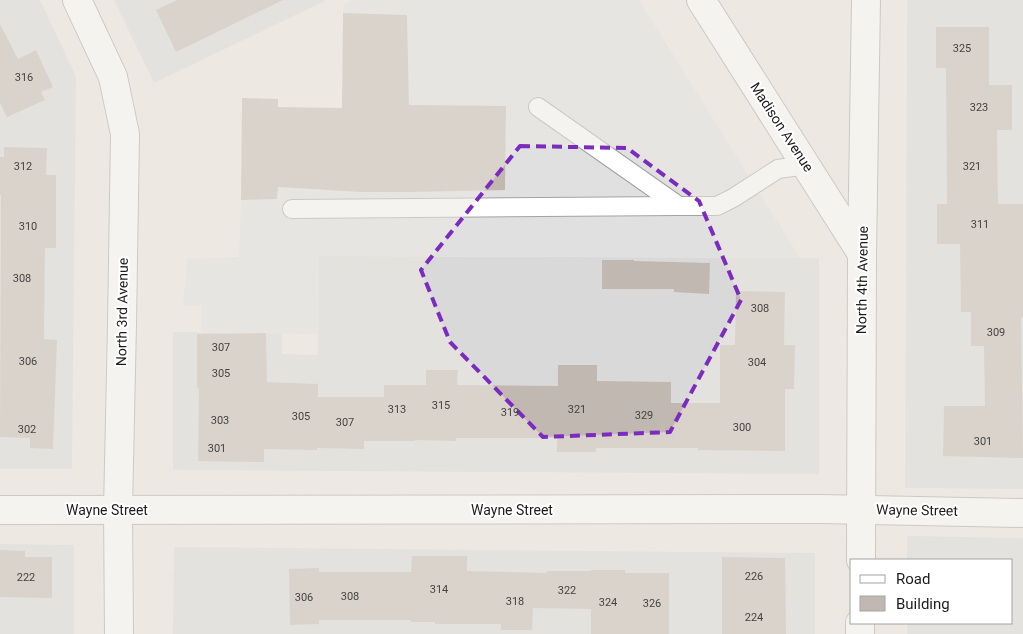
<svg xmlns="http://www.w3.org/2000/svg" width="1023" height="634" viewBox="0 0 1023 634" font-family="Roboto,sans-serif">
	<rect width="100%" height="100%" fill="#ede9e2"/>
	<g fill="#dad9d9">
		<path d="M0,0H40L75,74L76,79L72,469H0Z"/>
		<path d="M114,0H327L154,83Z"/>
		<path d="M907,0H1023V489L905,488Z"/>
		<path d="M319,256L819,258V474L173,470V332L282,333V354L318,355Z"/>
		<path d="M907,536L1023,538V634H907V623H1012V560H907Z"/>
		<path d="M0,544L74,545V634H0Z"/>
		<path d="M174,547L815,553V634H173Z"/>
	</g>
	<path fill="#e0e0e0" d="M352,0H639L800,258L319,256L318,334L201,333V306H183L187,259L239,257L241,200L277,199L278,187L505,190V107L409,105L407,15L343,13L344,4Z"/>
	<g fill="#c1b8b1">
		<path d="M177,0H283L176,52L156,10Z"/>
		<path d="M343,13L407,15L409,105L506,106L505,190L411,192H361L278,187L277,199L241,200L242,98L278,99V107L342,108Z"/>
		<path d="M0,24L18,59L36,50L53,87L41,92L45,100L7,117L0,103Z"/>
		<path d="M936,27H989V85H1012V130H997L998,204H1023V317L1021,318L1023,458L943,456L944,406H985L984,346H971V312H961L960,244H937V204H947L946,68H936Z"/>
		<path d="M4,147L47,148L46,175H56V248H45L44,339L57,340L53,449L30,448V438L0,437L1,195H0V157H4Z"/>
		<path d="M602,260H634V261L710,263L709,294L674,292V289H602Z"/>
		<path d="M736,291L785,292L784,345H795L794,389H785V451L698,450V448H596V452H557V438H456V441L415,440V441H364V449L317,448V450L264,449V462L198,461L199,388H197V334L266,333L267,382L318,384V397H384V385H426V370H458L457,385L558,386V365H597V381L671,382V403H720V345H735Z"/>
		<path d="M0,550L25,551V557H52V598L0,597Z"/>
		<path d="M412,556H467V571L547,573V571H591V570H625V573H669V634H591V609L533,608L532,630H501V624H435V622H411V620H319V624L290,625L289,569L319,568V572H411Z"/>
		<path d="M722,557L785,558L786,634H722Z"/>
	</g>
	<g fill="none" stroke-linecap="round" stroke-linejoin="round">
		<g stroke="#a3a3a3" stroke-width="20">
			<g id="lane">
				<path d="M538,107L679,206H717L733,198L778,169L806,165"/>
				<path d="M292,209L679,206"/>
			</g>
		</g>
		<g stroke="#a3a3a3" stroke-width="30">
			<g id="street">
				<path d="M77,0L113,77L125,134L122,324L118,510L119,634"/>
				<path d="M701,0L862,254"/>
				<path d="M0,510L819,509L1023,513"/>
				<path d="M861,560L862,254L866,0"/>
				<path d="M860,634V623"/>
			</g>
		</g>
		<use href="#lane" stroke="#fff" stroke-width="18"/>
		<use href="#street" stroke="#fff" stroke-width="28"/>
	</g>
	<path d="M0 0H1023V634H0ZM520,146L627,148L699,201L741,300L670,432L543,437L450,342L421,270Z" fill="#ede9e2" fill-opacity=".55" fill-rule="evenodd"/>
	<path fill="none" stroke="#7b2cbf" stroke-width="4" stroke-dasharray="10 6" stroke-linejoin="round" d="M520,146L627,148L699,201L741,300L670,432L543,437L450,342L421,270Z"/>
	<g text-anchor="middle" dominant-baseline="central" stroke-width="4" stroke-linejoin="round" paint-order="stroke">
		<g font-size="11" fill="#454341">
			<text x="962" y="48">325</text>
			<text x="24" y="77">316</text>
			<text x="979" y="107">323</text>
			<text x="23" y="166">312</text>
			<text x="972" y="166">321</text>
			<text x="980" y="224">311</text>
			<text x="28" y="226">310</text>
			<text x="22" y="278">308</text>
			<text x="760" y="308">308</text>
			<text x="996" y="332">309</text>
			<text x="221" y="347">307</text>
			<text x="28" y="361">306</text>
			<text x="757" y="362">304</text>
			<text x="221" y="373">305</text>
			<text x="441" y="405">315</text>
			<text x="397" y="409">313</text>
			<text x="577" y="409">321</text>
			<text x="510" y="412">319</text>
			<text x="644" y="415">329</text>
			<text x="301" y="416">305</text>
			<text x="220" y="420">303</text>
			<text x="345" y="422">307</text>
			<text x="742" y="427">300</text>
			<text x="27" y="429">302</text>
			<text x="983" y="441">301</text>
			<text x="217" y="448">301</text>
			<text x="754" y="576">226</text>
			<text x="26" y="577">222</text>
			<text x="439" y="589">314</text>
			<text x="567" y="590">322</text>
			<text x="350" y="596">308</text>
			<text x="304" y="597">306</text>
			<text x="515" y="601">318</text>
			<text x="608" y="602">324</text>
			<text x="652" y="603">326</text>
			<text x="754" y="617">224</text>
		</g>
		<g font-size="14" fill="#1c1c1c" stroke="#fff">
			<text transform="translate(782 127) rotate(57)">Madison Avenue</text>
			<text transform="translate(862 280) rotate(-89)">North 4th Avenue</text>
			<text transform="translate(122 312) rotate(-89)">North 3rd Avenue</text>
			<text x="107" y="510">Wayne Street</text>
			<text x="512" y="510">Wayne Street</text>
			<text transform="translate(917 510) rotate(1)">Wayne Street</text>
		</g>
	</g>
	<rect x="850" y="559" width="162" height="65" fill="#ffffff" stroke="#a4a4a4"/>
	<rect x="860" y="575" width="25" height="8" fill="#ffffff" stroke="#a4a4a4"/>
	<text x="896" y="584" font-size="15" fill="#1c1c1c">Road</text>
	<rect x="860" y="596" width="25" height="15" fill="#c1b8b1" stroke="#a4a4a4"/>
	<text x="896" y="609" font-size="15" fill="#1c1c1c">Building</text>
</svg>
